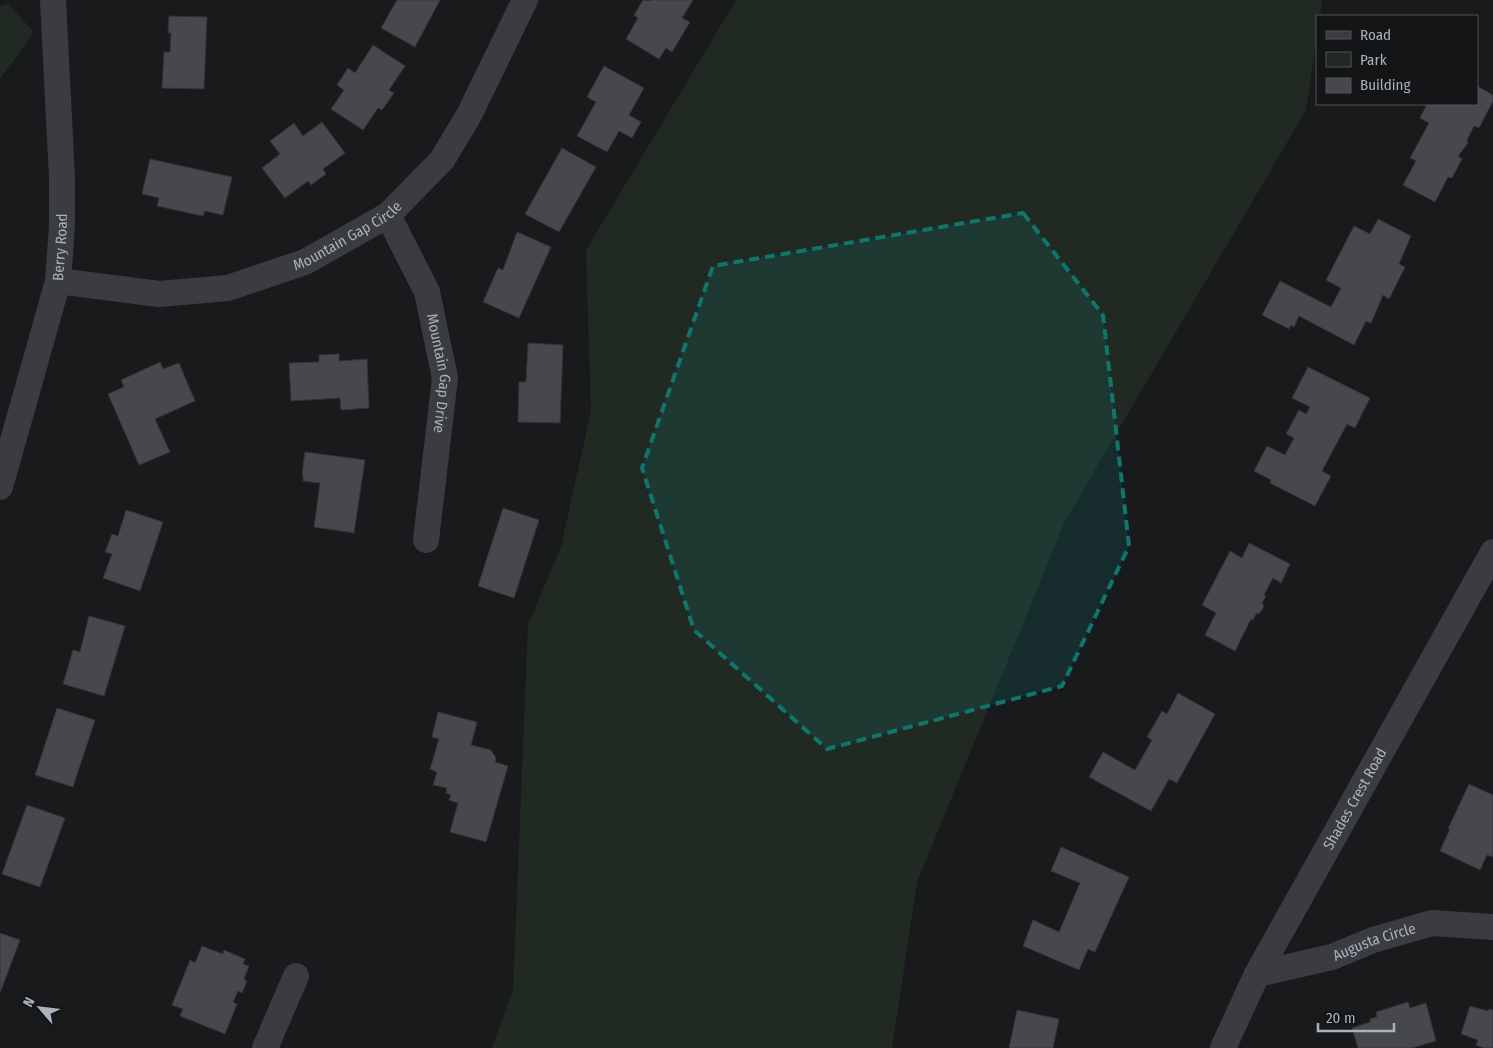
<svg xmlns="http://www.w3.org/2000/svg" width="1493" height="1048" viewBox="0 0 1493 1048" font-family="'Fira Sans Condensed',sans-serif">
	<rect width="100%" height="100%" fill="#191a1c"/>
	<g fill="#212a22">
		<path d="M736,0H1322L1320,16H1317V37L1306,110L1065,521L917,882L892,1048H492L513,990L528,625L561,547L591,411L586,250Z"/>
		<path d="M8,4L34,32L0,79V6Z"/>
	</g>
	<g fill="#46484c" stroke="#333438">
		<path d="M397,0H440L415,47L381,28Z"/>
		<path d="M643,0L649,1L650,0H693L682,18L690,22L672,52L666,48L659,59L626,39L638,18L634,15Z"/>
		<path d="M169,16L207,17L204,89L162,88L164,52H170L171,33H168Z"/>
		<path d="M373,45L405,66L389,90L394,93L382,110L378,108L363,130L331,109L344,90L337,85L348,68L355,73Z"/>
		<path d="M604,66L644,88L629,115L641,122L632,138L619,131L607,152L577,136L596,102L587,97Z"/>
		<path d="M1477,86L1493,95V101L1479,128L1474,126L1467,140L1468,143L1458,156L1462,159L1452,178L1448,177L1435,202L1403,185L1416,161L1410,158L1429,123L1420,118L1427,104H1477Z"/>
		<path d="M322,122L345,153L323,169L326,174L311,185L308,181L285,198L262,168L280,154L270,141L294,123L303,136Z"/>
		<path d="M562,148L596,167L559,232L525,214Z"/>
		<path d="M150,159L232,177L223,215L205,211L203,216L157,206L159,198L142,194Z"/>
		<path d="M1378,219L1411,236L1399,264L1405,267L1389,299L1383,295L1371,323L1366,321L1354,345L1299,316L1294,327L1291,325L1289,329L1262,315L1280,281L1331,307L1341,288L1326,280L1354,226L1370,234Z"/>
		<path d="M517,232L551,247L519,318L483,302L498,268L503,270Z"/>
		<path d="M528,343L563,345L560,423L518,422L519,382H526Z"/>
		<path d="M339,354V361L367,359L369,408L341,410L340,398L291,401L289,363L319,362V355Z"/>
		<path d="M160,362L163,369L179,363L195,401L155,419L170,452L139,465L108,394L124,387L121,380Z"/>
		<path d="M1308,367L1370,398L1355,428L1347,424L1322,471L1331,476L1315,506L1270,483L1271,480L1254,471L1267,446L1285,455L1294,438L1286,434L1299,410L1306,414L1310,407L1292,398Z"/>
		<path d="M305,452L365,460L354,533L314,527L320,483L303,481V476L302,475Z"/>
		<path d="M503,508L539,520L514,598L478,586Z"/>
		<path d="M126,510L163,522L140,591L103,578L112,554L105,552L112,534L118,536Z"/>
		<path d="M1249,543L1290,564L1281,583L1273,578L1264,595L1266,596L1262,603L1264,606L1260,613L1256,614L1253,620L1251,619L1235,651L1205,635L1216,613L1202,605L1230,551L1242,558Z"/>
		<path d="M89,616L125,626L104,696L63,684L73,650L80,652Z"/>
		<path d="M1178,693L1215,714L1177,783L1169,779L1151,811L1089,777L1103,752L1135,770L1152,740L1147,737L1162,711L1167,714Z"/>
		<path d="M57,708L95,720L73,787L35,775Z"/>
		<path d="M438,712L477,722L471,745L491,750L496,758L495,762L508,766L486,842L450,832L458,803L449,800L451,795L446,793L447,788L433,785L437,772L430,769L439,739L432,737Z"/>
		<path d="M1469,784L1493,795V857L1487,855L1480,870L1440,851L1450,829H1448Z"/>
		<path d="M27,805L65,818L40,887L2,874Z"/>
		<path d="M1061,847L1129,877L1095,952L1088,949L1079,970L1023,946L1033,920L1059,932L1080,883L1051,871Z"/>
		<path d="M0,933L20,940L0,993Z"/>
		<path d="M202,946L223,954L224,950L245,959L243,964L249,966L244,979L247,981L242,993L238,991L233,1002L237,1004L225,1034L180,1016L183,1009L172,1005L190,960L195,963Z"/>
		<path d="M1408,1002L1410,1008L1426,1003L1436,1041L1412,1048H1358L1352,1028L1370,1022V1019L1377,1017L1376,1012Z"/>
		<path d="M1470,1006L1488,1011L1489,1009L1493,1010V1048H1484L1476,1045L1478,1040L1461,1034Z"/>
		<path d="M1017,1010L1059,1019L1053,1048H1009Z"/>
	</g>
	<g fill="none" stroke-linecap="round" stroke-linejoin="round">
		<g stroke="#3a3c41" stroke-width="26">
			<path id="s1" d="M388,215L427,292L445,378L426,540"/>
			<path id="s2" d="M58,281L159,294L228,288L305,262L388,215L442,160L469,115L525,0"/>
			<path id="s3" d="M0,487L58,281L62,226V177L53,0"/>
			<path id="s4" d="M1257,974L1332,957L1373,940L1432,923L1493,927"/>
			<path d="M265,1048L296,976"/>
			<path id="s5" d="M1223,1048L1257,974L1493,552"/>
		</g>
	</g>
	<path fill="#0f766e" fill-opacity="0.2" stroke="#0f766e" stroke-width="4" stroke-dasharray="10 6" stroke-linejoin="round" d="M1023,213L1103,315L1129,546L1062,686L827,749L694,630L642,468L713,266Z"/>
	<g text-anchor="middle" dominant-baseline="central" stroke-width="5" stroke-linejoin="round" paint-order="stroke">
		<g font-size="15" fill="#acb2bc" stroke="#141517">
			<text stroke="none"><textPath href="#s2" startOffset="302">Mountain Gap Circle</textPath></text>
			<text stroke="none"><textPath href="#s3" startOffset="248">Berry Road</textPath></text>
			<text stroke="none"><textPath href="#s1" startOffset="169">Mountain Gap Drive</textPath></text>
			<text stroke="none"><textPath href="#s5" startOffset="282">Shades Crest Road</textPath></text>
			<text stroke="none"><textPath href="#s4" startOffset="122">Augusta Circle</textPath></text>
		</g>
	</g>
	<rect x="1316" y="15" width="162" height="90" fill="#141517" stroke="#515459"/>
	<rect x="1326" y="31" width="25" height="8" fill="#3a3c41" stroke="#515459"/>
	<text x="1360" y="40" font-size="15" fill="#acb2bc">Road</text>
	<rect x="1326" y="52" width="25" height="15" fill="#212a22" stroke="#515459"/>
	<text x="1360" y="65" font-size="15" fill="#acb2bc">Park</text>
	<rect x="1326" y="78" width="25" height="15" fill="#46484c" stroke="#515459"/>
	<text x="1360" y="90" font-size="15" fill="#acb2bc">Building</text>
	<g transform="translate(40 1008) rotate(298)" stroke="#141517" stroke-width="4" paint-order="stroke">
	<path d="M0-4L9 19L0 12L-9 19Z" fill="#acb2bc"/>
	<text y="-8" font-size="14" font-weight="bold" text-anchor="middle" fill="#acb2bc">N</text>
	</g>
	<path d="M1318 1023v8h76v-8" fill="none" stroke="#acb2bc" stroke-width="2.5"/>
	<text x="1326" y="1023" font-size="15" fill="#acb2bc" stroke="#141517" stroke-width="4" paint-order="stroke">20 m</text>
</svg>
